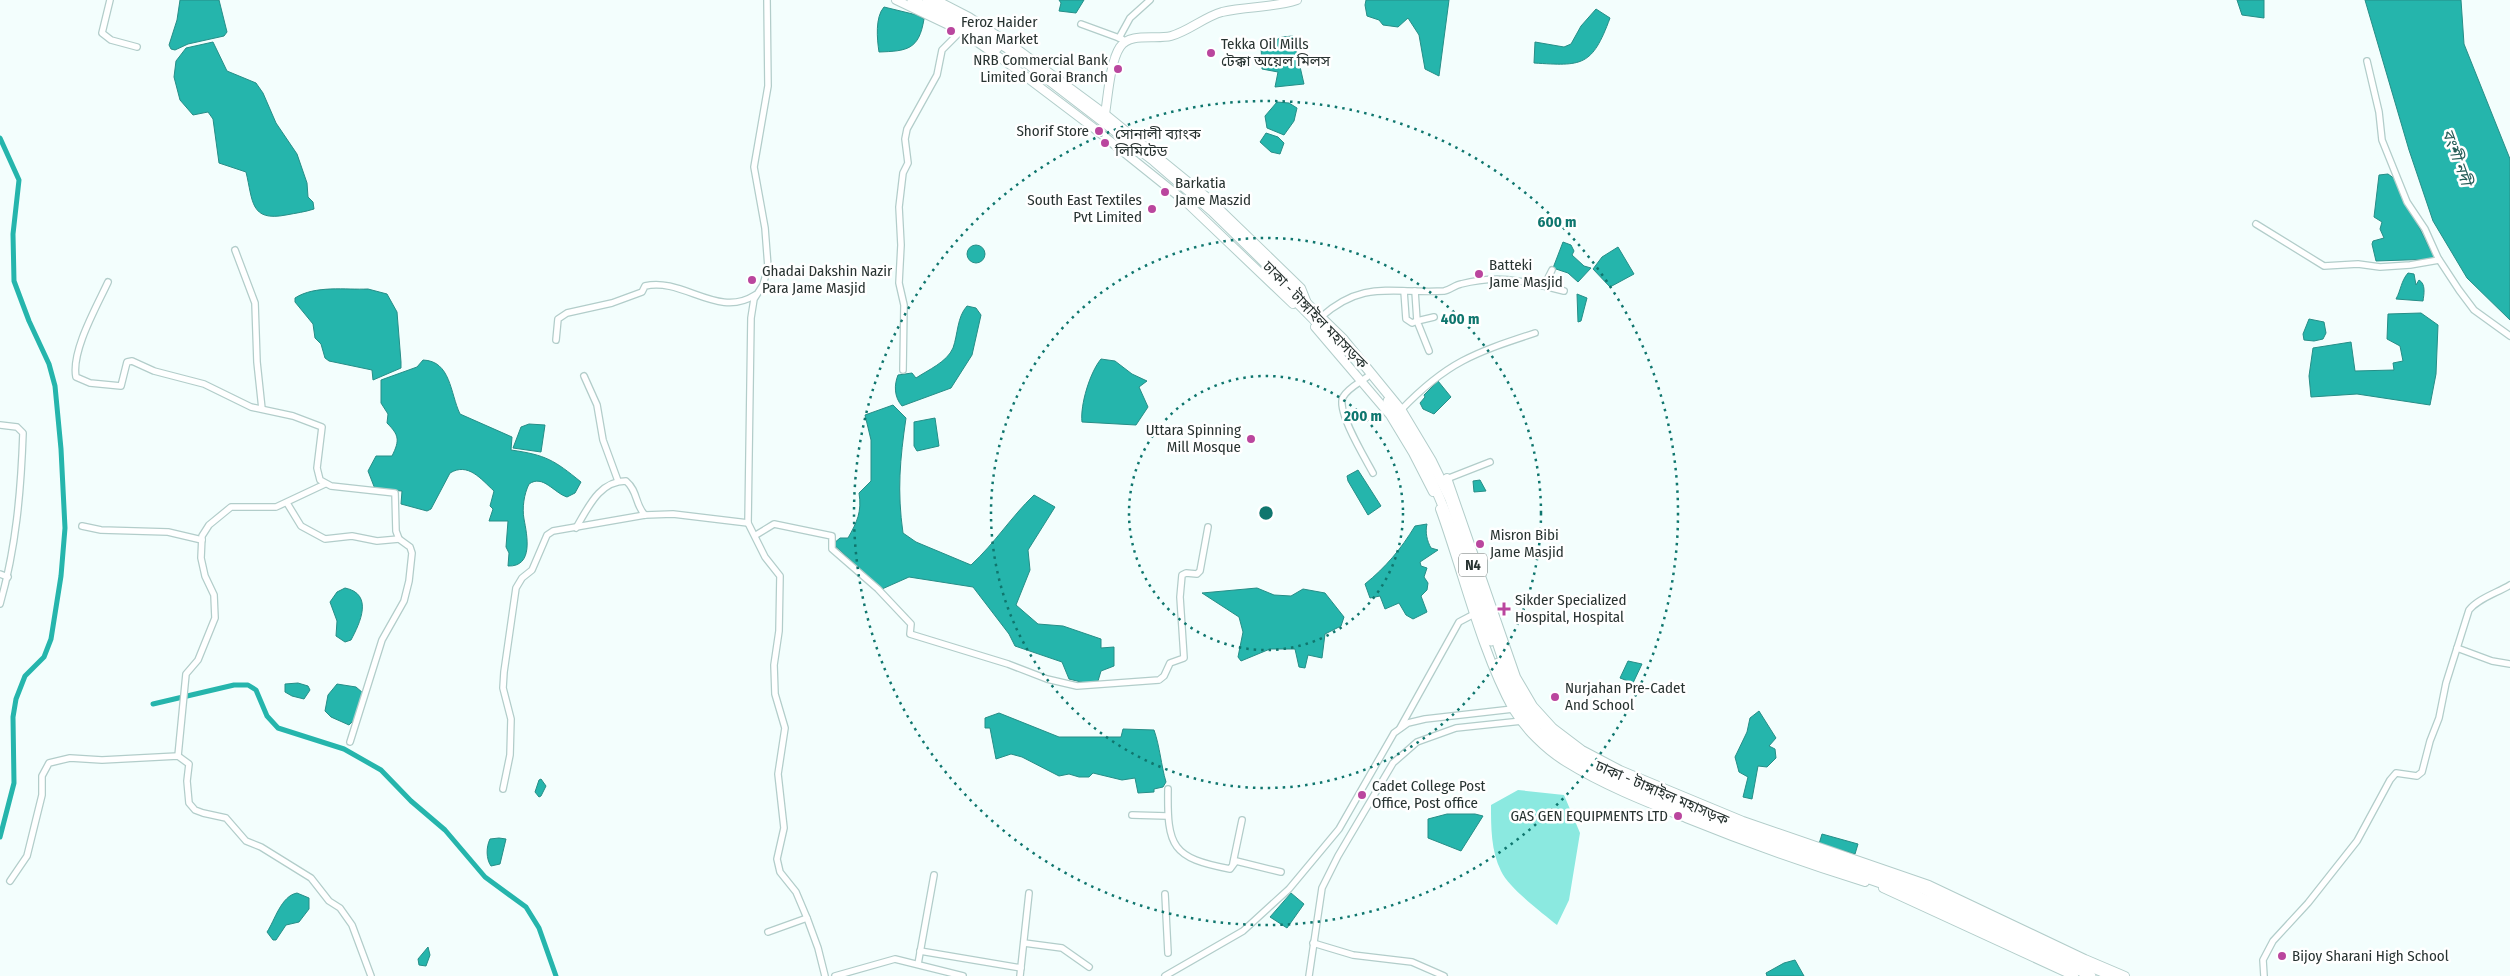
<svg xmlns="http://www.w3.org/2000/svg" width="2510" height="976" viewBox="0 0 2510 976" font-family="'Fira Sans Condensed','Noto Sans Bengali',sans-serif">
	<rect width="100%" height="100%" fill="#f3fefd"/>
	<path fill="#8be9e0" d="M1518,790L1564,795L1580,833L1569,900L1557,925C1542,913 1509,888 1501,871C1491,851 1491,827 1491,805Z"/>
	<g fill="#25b5ac" stroke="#268e87">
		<path d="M180,0H219L227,32L224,36L188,44L175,50L171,49L169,45L177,20Z"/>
		<path d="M1059,0H1084L1076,13L1059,11L1061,3Z"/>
		<path d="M1366,0H1449L1439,76L1425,69L1419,35L1408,18L1398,27L1383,25L1379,20L1367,16L1365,5Z"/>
		<path d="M2237,0H2264V18L2242,15Z"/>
		<path d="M2365,0H2461L2464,44L2510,159V320L2467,278L2433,221L2409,150Z"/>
		<path d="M884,7L917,15L924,19C919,50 907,51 879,52C877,39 875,17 884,7Z"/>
		<path d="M1596,9L1610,18C1592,67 1582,66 1534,63L1535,42L1564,47L1571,44L1581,26Z"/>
		<path d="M1293,36L1304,84L1275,87L1278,72L1262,69L1261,45L1265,39L1272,42L1282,37Z"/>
		<path d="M213,42L227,71L256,83L263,93L276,123L297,154L307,183L308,197L313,202L314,209C305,212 296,213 286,215C250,222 253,201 246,172L219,163L213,119L208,112L193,115L180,100L174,77L176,61L186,48Z"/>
		<path d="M1277,102L1289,103L1297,108L1294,121L1284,135L1267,128L1265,116Z"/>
		<path d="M1266,133L1278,137L1284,143L1280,154L1271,152L1260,142Z"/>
		<path d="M2388,174L2395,179L2435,259L2376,261L2372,244L2373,241L2384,238L2380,229L2382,222L2374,217L2379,175Z"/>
		<path d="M1563,242L1571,245L1574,251L1572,255L1584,266L1591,268L1578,282L1568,273L1553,268Z"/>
		<circle cx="976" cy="254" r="9"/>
		<path d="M1618,247L1634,274L1610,287L1593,269L1602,257Z"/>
		<path d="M2408,273L2414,274L2416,285L2419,280C2426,284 2424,294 2423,301L2396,299C2401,290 2401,281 2408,273Z"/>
		<path d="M368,289L387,294L397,312L401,362V368L373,380L372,370L329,361L325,358L321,344L315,338L313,324L295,302V298C315,285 346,290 368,289Z"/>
		<path d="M1577,294L1587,298L1581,321L1578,322Z"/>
		<path d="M967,306L976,308L981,315L972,355L951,388L902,406C894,397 894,385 898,375L912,373L916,378C928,370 947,362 953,348C958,334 957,317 967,306Z"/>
		<path d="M2421,313L2438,325L2436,374L2430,405L2357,394L2311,397L2309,376L2313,348L2351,342L2355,371L2394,370L2393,363L2403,361L2400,346L2387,339L2388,314Z"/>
		<path d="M2309,319L2324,322L2326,333L2323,339L2314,341L2304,340L2303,334Z"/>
		<path d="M1101,359L1115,361L1132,374L1147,381L1139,387L1148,407L1136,425L1082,422C1080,405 1090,372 1101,359Z"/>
		<path d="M423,360C451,361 450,393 460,414L512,437L511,450C546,455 554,460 581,482L575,493L567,497C554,493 543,474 529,484C524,494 522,508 524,519C527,535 534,567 508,566L509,553L506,547L508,521H489L493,509L490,506L494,491C481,479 468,462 450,473L431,509L427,511L401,504L402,491L375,489L368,471L376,456H392C400,440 399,435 387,423L388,414L381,403V380L417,367Z"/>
		<path d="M1438,381L1451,397L1434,414L1423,409L1420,403L1425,397L1424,395Z"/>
		<path d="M893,405L906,418C900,459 897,491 903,533L916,542L971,565C995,543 1011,517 1034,495L1055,507L1028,550L1030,570L1016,605L1038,624L1063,626L1101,639V648L1114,647V666L1101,671L1098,681L1085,683L1069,679L1062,662L1015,646L1009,634L973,587L909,577L882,589L833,544L840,538H848C857,522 862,512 859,493L871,481V440L865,415Z"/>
		<path d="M935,418L939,446L917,451L914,446V422Z"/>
		<path d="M529,424L545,425L541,452L513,448L521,427Z"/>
		<path d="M1358,470L1381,506L1368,515L1348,481L1347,476Z"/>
		<path d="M1480,480L1486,491L1474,492L1473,481Z"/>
		<path d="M1427,524C1425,532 1427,541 1431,548L1438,550L1420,562L1421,566L1427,568L1424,577L1428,583L1427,590L1421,596L1427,612L1413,619L1406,615L1399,603L1385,609L1380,596L1370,598L1365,584C1386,567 1401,549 1415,526Z"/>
		<path d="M345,588C374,594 360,623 351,640L345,642L336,636L337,621L330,602L337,592Z"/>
		<path d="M1257,588L1274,595L1291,596L1303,589L1325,593L1344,617L1341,626L1325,634L1322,658L1308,655L1305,668L1299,667L1295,649H1270L1241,661L1238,657L1243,632L1239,617L1202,593Z"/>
		<path d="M1628,661L1642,664L1633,683L1620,678Z"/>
		<path d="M298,683L308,686L310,690L304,699L292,696L285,692V684Z"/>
		<path d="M337,684L356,687L363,693L354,720L349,725L331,717L325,711L328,695Z"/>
		<path d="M1759,711L1776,738L1769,746L1775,749L1776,758L1767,767L1758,766L1752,799L1743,797L1748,777L1739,772L1735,757L1747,732L1750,718Z"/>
		<path d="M999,713L1059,737H1121L1123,729L1154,730C1160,747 1161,765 1166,782L1163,787L1154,789V792L1138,793L1135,778L1122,780L1093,773L1089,777H1079L1069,774L1059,776L1022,757L1011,754L996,759L990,728H985V718Z"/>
		<path d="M541,779L546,786L541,796L539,797L535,792L539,780Z"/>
		<path d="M1447,814H1475L1483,816L1461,851L1428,838V819Z"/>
		<path d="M1822,834L1858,844L1855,854L1819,844Z"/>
		<path d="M499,838L506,839L500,864L491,866C486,859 486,847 490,839Z"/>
		<path d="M297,893L309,898V909L299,922L286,925L276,940H273L267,932C275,920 281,896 297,893Z"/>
		<path d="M1291,893L1304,904L1287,928L1270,917Z"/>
		<path d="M428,947L430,955L426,966L419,965L418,959Z"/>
		<path d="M1795,960L1804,976H1767L1766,973L1784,963Z"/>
	</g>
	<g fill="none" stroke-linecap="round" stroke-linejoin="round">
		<g stroke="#25b5ac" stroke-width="5">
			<path d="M0,138L19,180L13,234L14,281L29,321L49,364L55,386L61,449L65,528L61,576L51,639L44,657L25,676L16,699L13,717L14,783L0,837"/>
			<path d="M153,704L234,685H248L256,690L267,716L278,728L344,749L381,770L411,801L445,830L485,877L526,907L539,928L556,976"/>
		</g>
		<g stroke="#b2cdca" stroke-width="8">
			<g id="minor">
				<path d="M110,0L102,33L111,40L137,47"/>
				<path d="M767,0L768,86L754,167L765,228L768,267L763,285L754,299L751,318L748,523L765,557L780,576L779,631L774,665L775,694L785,728L778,774L784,828L777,859L780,872L796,892L807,918L818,948L825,976"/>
				<path d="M1081,24L1122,39"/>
				<path d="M1119,38L1130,18L1150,0"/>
				<path d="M2367,61L2379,112L2382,140L2407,202L2425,229L2438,258L2459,290L2474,310L2510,336"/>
				<path d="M2256,224L2324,266L2358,264L2380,267L2410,265L2439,260"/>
				<path d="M235,250L255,303L257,362L262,409"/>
				<path d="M1552,270L1544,286L1564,291"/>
				<path d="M108,282C97,306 71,351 76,377L90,383L121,386L127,362L132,361L154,371L204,384L251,407L293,416L322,427L317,468L320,480L331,486L395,493L396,531L399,539L410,547L412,553L409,581L404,601L382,640L350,742"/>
				<path d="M1404,291L1406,319L1412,323L1417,321L1415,291"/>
				<path d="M1321,317C1364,279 1392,294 1444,291C1450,290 1455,285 1461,284C1492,276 1514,279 1544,286"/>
				<path d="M556,340L558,319L567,313L612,303L642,292L645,286C683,277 718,319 755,295"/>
				<path d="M1429,351L1417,321L1434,317"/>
				<path d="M903,370L904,305L899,283L901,245L899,207L903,173L908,163L905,139L907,129L937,75L942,50L961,31"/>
				<path d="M584,376L597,405L603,440L618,481"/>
				<path d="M1367,377C1359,383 1348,388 1343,397C1336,411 1365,458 1373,473"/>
				<path d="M1401,410C1447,362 1474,353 1535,333"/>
				<path d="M0,425L17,427L23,433C21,491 16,548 0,604"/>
				<path d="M1444,480L1490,462"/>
				<path d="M287,503L301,526L325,539L352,536L377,541L399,539"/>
				<path d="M82,526L101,530L168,532L202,540"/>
				<path d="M576,528C588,508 599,481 626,481C638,491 635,505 645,515"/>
				<path d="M756,535L774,524L832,536V549L878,589L911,624L910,634L1008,664L1047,679L1077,686L1159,680L1164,676L1170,663L1184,658L1180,597L1182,575L1186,573L1197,574L1200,571L1208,527"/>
				<path d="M0,574L8,577"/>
				<path d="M2457,648L2492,661L2510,664"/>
				<path d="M1400,728L1459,622L1476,613"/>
				<path d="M178,756L186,674L198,660L215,618L214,595L205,576L201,558L202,536L209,525L231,507H276L325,484"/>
				<path d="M503,789L510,755L511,719L503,688L504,672L516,588L522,578L532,570L547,535L553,531L645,515L673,514L748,523"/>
				<path d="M1168,789C1167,847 1172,858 1230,869L1236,861L1281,872"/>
				<path d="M1132,815L1167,816"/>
				<path d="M1233,863L1242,820"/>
				<path d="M10,881L27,856L42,795V776L49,763L70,758L102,760L178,756L189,764L187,781L189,803L195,810L203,813L226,818L246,841L261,847L311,878L329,901L340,908L352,925L371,976"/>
				<path d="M1165,894L1168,953"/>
				<path d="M768,932L807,918"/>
				<path d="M1024,943L1062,948L1089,967"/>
				<path d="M1313,943L1353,955L1412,962L1444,976"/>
				<path d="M920,951L1021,968"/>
				<path d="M918,964L934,875"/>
				<path d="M835,976L895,959L963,976"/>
				<path d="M1020,976L1029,893"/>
				<path d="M1165,976L1243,931L1289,889L1339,829L1394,733L1408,723L1425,719L1513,709"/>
				<path d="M1309,976L1322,888L1338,856L1393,763L1417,742L1456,728L1522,721"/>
				<path d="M2264,976L2263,960L2273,941L2308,903L2357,841L2390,780L2396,773L2417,776L2422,772L2430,741L2439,718L2446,683L2469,610C2479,598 2497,593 2510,585"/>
			</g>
		</g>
		<g stroke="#b2cdca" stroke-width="10">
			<g id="secondary">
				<path d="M896,0L961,31L1005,61L1095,129L1186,202L1293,304"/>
				<path d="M936,0L969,17L1013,46L1105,114L1208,198L1301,288L1307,303"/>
				<path d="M1105,114C1108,96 1110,62 1120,47C1130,32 1156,40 1171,36C1189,31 1204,17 1222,12C1247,6 1273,8 1297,0"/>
				<path d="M1315,327L1390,415L1413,453L1433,492"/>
				<path d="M1447,478L1516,677L1533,706L1553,728L1582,750L1620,770L1743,821L1929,885L2085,959L2125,976"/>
				<path d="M1440,509C1463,572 1481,651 1513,709C1525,729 1546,750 1566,762C1603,785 1646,802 1686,818C1745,842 1804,863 1865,882"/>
				<path d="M1883,888L2074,976"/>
			</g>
		</g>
		<g stroke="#b2cdca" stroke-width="11">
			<g id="trunk">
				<path d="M912,0L964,27L997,48"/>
				<path d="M927,0L1007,48L1154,161L1212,211L1343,339L1401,410L1431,460L1450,499L1503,660L1515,686L1534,716L1566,748L1598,768L1649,790L1756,832L1923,889L2023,938L2112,976"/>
				<path d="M1272,277L1345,351"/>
				<path d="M1388,401C1439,476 1461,556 1491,641"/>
				<path d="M1498,663L1517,704L1537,731L1565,756L1599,775L1760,841L1918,896L2091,976"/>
			</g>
		</g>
		<use href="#minor" stroke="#fff" stroke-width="5.5"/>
		<use href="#secondary" stroke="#fff" stroke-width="8"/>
		<use href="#trunk" stroke="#fff" stroke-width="9"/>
	</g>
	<g fill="none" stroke="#0f766e" stroke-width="2.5" stroke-dasharray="2.5 5">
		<circle cx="1266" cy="513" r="137"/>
		<circle cx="1266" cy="513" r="275"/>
		<circle cx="1266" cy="513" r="412"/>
	</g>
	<g fill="#ba469e" stroke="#fff" stroke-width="2">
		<circle cx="951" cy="31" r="5"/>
		<circle cx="1211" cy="53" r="5"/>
		<circle cx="1118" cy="69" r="5"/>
		<circle cx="1099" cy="131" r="5"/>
		<circle cx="1105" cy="143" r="5"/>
		<circle cx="1165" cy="192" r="5"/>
		<circle cx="1152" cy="209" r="5"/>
		<circle cx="1479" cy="274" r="5"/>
		<circle cx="752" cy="280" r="5"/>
		<circle cx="1251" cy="439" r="5"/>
		<circle cx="1480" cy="544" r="5"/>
		<path d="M1501.5 601.5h5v5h5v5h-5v5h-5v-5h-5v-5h5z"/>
		<circle cx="1555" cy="697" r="5"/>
		<circle cx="1362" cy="795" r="5"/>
		<circle cx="1678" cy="816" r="5"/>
		<circle cx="2282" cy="956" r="5"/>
	</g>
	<g text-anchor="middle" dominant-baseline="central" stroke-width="5" stroke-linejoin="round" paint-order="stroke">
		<rect fill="#fff" stroke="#68706f" stroke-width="1" x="1459" y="553.5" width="28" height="23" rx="4"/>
		<g font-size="14" font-weight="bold" fill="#283331">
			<text x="1473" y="565">N4</text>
		</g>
		<g font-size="15" fill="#283331" stroke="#fff" text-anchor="start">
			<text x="961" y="22">Feroz Haider<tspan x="961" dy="17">Khan Market</tspan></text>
			<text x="1221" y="44">Tekka Oil Mills<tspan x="1221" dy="17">টেক্কা অয়েল মিলস</tspan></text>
			<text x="1108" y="60" text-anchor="end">NRB Commercial Bank<tspan x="1108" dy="17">Limited Gorai Branch</tspan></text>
			<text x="1089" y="131" text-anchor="end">Shorif Store</text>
			<text x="1115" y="134">সোনালী ব্যাংক<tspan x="1115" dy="17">লিমিটেড</tspan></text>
			<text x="1175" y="183">Barkatia<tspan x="1175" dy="17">Jame Maszid</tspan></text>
			<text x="1142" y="200" text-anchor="end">South East Textiles<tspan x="1142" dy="17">Pvt Limited</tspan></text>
			<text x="1489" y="265">Batteki<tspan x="1489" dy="17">Jame Masjid</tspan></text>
			<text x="762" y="271">Ghadai Dakshin Nazir<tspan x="762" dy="17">Para Jame Masjid</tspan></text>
			<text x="1241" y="430" text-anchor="end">Uttara Spinning<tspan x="1241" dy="17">Mill Mosque</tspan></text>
			<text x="1490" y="535">Misron Bibi<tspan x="1490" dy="17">Jame Masjid</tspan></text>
			<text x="1515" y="600">Sikder Specialized<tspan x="1515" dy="17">Hospital, Hospital</tspan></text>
			<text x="1565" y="688">Nurjahan Pre-Cadet<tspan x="1565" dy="17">And School</tspan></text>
			<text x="1372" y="786">Cadet College Post<tspan x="1372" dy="17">Office, Post office</tspan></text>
			<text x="1668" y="816" text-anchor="end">GAS GEN EQUIPMENTS LTD</text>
			<text x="2292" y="956">Bijoy Sharani High School</text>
		</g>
		<g font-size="15" fill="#283331" stroke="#fff">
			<text transform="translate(1315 315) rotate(46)">ঢাকা - টাঙ্গাইল মহাসড়ক</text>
			<text transform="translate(1662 793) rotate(23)">ঢাকা - টাঙ্গাইল মহাসড়ক</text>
		</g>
		<g font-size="16" font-style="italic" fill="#255c57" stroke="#fff">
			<text transform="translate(2457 157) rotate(70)">বংশী নদী</text>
		</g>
	</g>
	<circle cx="1266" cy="513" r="8" fill="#0f766e" stroke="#fff" stroke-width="2.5"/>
	<g font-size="15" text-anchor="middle" font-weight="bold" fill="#0f766e" stroke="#fff" stroke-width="5" stroke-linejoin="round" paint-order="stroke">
		<text x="1557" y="227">600 m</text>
		<text x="1460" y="324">400 m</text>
		<text x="1363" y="421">200 m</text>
	</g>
</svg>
